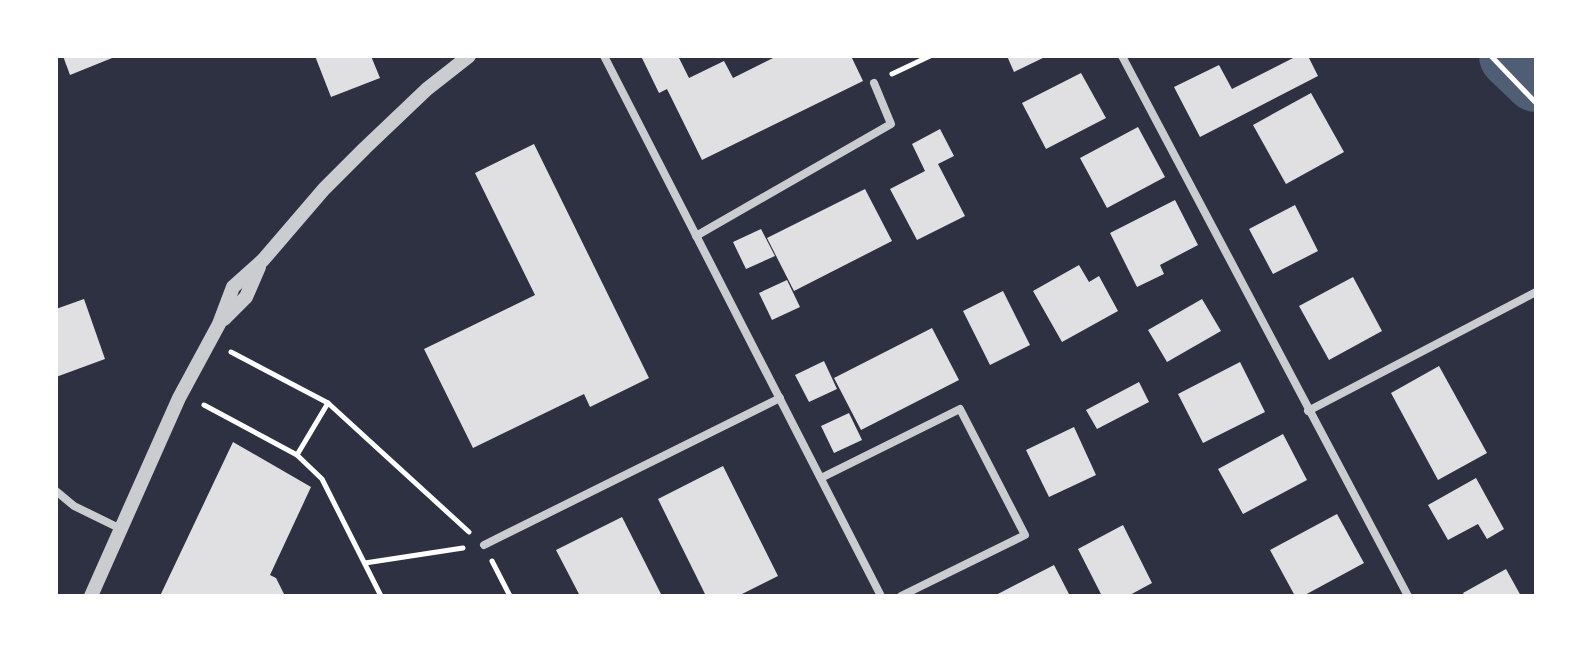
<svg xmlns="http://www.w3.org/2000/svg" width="1592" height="652" viewBox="0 0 1592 652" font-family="'IBM Plex Sans',sans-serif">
	<rect width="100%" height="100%" fill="#2d3142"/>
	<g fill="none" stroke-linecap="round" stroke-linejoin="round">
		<path stroke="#4f5d75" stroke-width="64" d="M1511,56L1536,80"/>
	</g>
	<g fill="#e0e0e3">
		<path d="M63,56H117L70,75Z"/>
		<path d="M315,56H371L380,78L331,97Z"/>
		<path d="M641,56H678L689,78L724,61L733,78L777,56H851L863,81L702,160L667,89L659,93Z"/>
		<path d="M1007,56H1047L1014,72Z"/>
		<path d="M1297,56H1308L1318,76L1200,137L1174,87L1219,65L1232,89Z"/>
		<path d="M1081,73L1106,118L1046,149L1022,103Z"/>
		<path d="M1311,93L1344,152L1286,184L1253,125Z"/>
		<path d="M1138,127L1165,177L1107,208L1080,158Z"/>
		<path d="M940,129L954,156L938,164L965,216L917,240L890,189L925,171L912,144Z"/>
		<path d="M534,144L649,378L590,407L584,394L473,448L424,349L535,295L475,173Z"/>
		<path d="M865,189L892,241L794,291L767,238Z"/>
		<path d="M1175,200L1198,245L1160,265L1164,274L1137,287L1110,233Z"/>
		<path d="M1295,205L1318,251L1273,274L1249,229Z"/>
		<path d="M761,229L775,256L746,269L733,242Z"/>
		<path d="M1079,265L1089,282L1099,276L1118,311L1062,342L1033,291Z"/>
		<path d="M1353,277L1382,331L1329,360L1299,306Z"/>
		<path d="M787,280L800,307L772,320L759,293Z"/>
		<path d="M1003,291L1030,345L990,365L963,311Z"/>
		<path d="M84,299L105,359L56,377V309Z"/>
		<path d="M1202,299L1221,331L1167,362L1148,330Z"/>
		<path d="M932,328L959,380L861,430L834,378Z"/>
		<path d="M824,361L837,389L809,402L795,375Z"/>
		<path d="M1240,362L1265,412L1203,443L1178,394Z"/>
		<path d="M1439,366L1487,453L1438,480L1391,393Z"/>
		<path d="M1139,382L1149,402L1097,429L1086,410Z"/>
		<path d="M849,413L862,440L834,453L821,426Z"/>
		<path d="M1074,427L1096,475L1049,497L1026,450Z"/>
		<path d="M1283,434L1307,480L1243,514L1218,469Z"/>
		<path d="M233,442L311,487L270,575L276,578L285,596H160Z"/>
		<path d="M723,466L778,576L738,596H706L658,499Z"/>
		<path d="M1476,478L1504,529L1487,539L1478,524L1448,540L1428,505Z"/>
		<path d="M1337,514L1364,563L1303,596H1295L1270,550Z"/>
		<path d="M622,517L662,596H580L556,550Z"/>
		<path d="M1123,525L1152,583L1128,596H1102L1078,549Z"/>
		<path d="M1054,565L1070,596H994L1021,582Z"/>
		<path d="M1506,569L1521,596H1465L1463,593Z"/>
	</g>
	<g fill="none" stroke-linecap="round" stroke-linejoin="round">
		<g stroke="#fff" stroke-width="5">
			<path d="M1491,56L1536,103"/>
			<path d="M892,74L930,56"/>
			<path d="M231,352L328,403"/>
			<path d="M204,405L297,455L322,479L381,596"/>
			<path d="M297,455L328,403L469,532"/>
			<path d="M492,561L510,596"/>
			<path d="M365,563L463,548"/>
		</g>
		<g stroke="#caccd0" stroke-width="8">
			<path d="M604,56L881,596"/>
			<path d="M1122,56L1408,596"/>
			<path d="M696,236L891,124L874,83"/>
			<path d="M1308,411L1536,292"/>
			<path d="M821,478L960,409L1025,535L901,596"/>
			<path d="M56,491L74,506L121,529"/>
			<path d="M484,545L780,398"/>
		</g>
		<g stroke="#caccd0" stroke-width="14">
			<path d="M224,319L246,297L259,267"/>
			<path d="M91,596L179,398L219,324L233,287L263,260L324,189L365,148L427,89L469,56"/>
		</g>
	</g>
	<rect width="1592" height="652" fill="none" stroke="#ffffff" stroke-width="116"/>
</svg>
